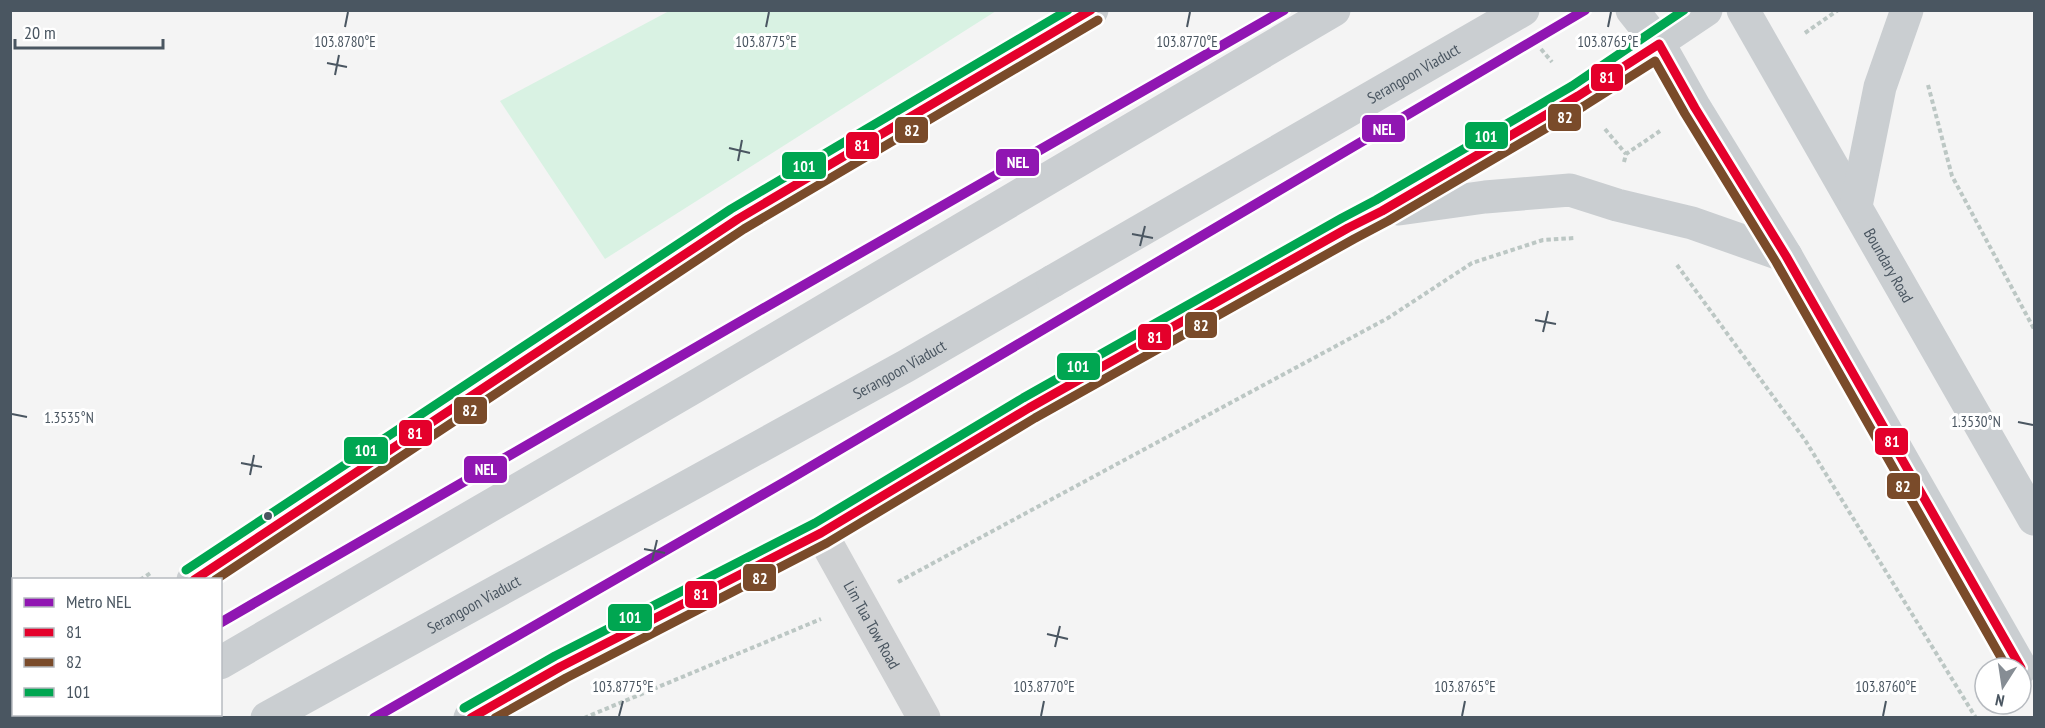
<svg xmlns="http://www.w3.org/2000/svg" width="2045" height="728" viewBox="0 0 2045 728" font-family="'PT Sans Narrow',sans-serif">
	<rect width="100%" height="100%" fill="#f4f4f4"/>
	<path fill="#d9f2e3" d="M669,11V10L996,11L605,259L500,101Z"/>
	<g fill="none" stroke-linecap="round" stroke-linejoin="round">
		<g stroke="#bcc7c4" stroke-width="4" stroke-dasharray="4.5 3" stroke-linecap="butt">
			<path d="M1805,33L1838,10"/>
			<path d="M1541,49L1552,62"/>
			<path d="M1928,85L1952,176L2034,329"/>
			<path d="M1605,129L1626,154"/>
			<path d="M1624,162L1626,154L1660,131"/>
			<path d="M1677,265L1805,440L1976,718"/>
			<path d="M140,580L152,572"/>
			<path d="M898,582L1388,318L1472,263L1543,240L1575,238"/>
			<path d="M584,718L821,619"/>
		</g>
		<path stroke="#ced0d2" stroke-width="33" id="s1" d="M821,533L924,718"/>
		<g stroke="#caced1" stroke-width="33">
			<path d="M1632,10L1659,44L1695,108L1786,256L2021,668"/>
			<path id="s2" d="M1743,10L2034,519"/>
			<path d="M1856,206L1880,87L1907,10"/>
			<path d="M1399,209L1485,197L1570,190L1617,205L1692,223L1786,256"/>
			<path d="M193,580L738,219L1092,10"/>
			<path d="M220,663L696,386L1334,10"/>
			<path d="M10,702L14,700"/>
			<path d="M127,718L132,714"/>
			<path id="s3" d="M267,718L906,366L1053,281"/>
			<path d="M470,718L560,667L821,533L1029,408L1348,228L1382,211L1578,96L1706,10"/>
		</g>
		<path stroke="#caced1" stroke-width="33" id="s4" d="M1053,281L1523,10"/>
		<g stroke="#fff" stroke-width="14">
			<g id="bus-1">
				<path d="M194,580L738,219L1091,10"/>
				<path d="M471,718L560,667L821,533L1029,408L1348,228L1382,211L1578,96L1659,44L1695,108L1786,256L2021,668"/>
			</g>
		</g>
		<g stroke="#fff" stroke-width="14">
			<g id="bus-2">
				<path d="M215,580L744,229L1098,20"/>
				<path d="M495,718L566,678L827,543L1035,418L1354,239L1388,221L1584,106L1655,61L1685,114L1776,262L2007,668"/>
			</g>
		</g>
		<g stroke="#fff" stroke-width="14">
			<g id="bus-3">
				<path d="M186,570L731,209L1068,10"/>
				<path d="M464,708L555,656L815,523L1023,398L1342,218L1376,200L1572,86L1684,10"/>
			</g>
		</g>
		<use href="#bus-1" stroke="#e4002b" stroke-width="9"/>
		<use href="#bus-2" stroke="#7a4b2a" stroke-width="9"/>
		<use href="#bus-3" stroke="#00a651" stroke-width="9"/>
		<g stroke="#fff" stroke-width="15">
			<g id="metro-1">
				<path d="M220,623L731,327L1284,10"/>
				<path d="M374,718L788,480L1585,10"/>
			</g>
		</g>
		<use href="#metro-1" stroke="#9016b2" stroke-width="10"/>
	</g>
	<path fill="none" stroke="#4a5661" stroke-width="2" d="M345,27L348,12M766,27L769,12M1187,27L1190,12M1608,27L1611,12M327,63L347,67M335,75L339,55M729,148L750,153M738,161L742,140M1132,234L1153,238M1140,246L1145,226M1535,320L1556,324M1543,332L1548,311M12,414L27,417M2018,422L2033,425M241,463L262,467M250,475L254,455M644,549L665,553M652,561L657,540M1047,634L1068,639M1055,647L1060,626M619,716L623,701M1041,716L1044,701M1462,716L1465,701M1883,716L1886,701"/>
	<circle fill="#4a5661" stroke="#fff" stroke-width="2" cx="268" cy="516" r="5"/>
	<g text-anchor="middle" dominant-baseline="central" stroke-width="6" stroke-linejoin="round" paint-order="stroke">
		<g font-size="16" fill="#4a5661" stroke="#fff">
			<text stroke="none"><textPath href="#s4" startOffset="416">Serangoon Viaduct</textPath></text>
			<text stroke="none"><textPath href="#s2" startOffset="294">Boundary Road</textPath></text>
			<text stroke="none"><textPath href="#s3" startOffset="722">Serangoon Viaduct</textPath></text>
			<text stroke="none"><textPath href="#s3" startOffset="236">Serangoon Viaduct</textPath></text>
			<text stroke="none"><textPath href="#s1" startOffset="105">Lim Tua Tow Road</textPath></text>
		</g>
	</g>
	<g font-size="15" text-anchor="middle" fill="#4a5661" stroke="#fff" stroke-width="6" stroke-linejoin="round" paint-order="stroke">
		<text x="345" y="47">103.8780°E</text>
		<text x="766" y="47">103.8775°E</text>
		<text x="1187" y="47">103.8770°E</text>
		<text x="1608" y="47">103.8765°E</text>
		<text x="69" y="423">1.3535°N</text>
		<text x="1976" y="427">1.3530°N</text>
		<text x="623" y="692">103.8775°E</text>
		<text x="1044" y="692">103.8770°E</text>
		<text x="1465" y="692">103.8765°E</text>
		<text x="1886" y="692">103.8760°E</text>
	</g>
	<g stroke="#fff" stroke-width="2">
		<rect x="1590" y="63" width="34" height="29" rx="6" fill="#e4002b"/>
		<rect x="1547" y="103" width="35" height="29" rx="6" fill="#7a4b2a"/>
		<rect x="1361" y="114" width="45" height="29" rx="6" fill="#9016b2"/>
		<rect x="894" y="116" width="35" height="28" rx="6" fill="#7a4b2a"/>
		<rect x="1464" y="121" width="45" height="29" rx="6" fill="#00a651"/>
		<rect x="845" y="131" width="35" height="29" rx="6" fill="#e4002b"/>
		<rect x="995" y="148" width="45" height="29" rx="6" fill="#9016b2"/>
		<rect x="781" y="151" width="46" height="29" rx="6" fill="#00a651"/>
		<rect x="1184" y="311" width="34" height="28" rx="6" fill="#7a4b2a"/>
		<rect x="1137" y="323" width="35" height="28" rx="6" fill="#e4002b"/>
		<rect x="1056" y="352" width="45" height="29" rx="6" fill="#00a651"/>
		<rect x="453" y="396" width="35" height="29" rx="6" fill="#7a4b2a"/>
		<rect x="398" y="419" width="35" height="28" rx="6" fill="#e4002b"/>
		<rect x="1874" y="427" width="35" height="29" rx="6" fill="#e4002b"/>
		<rect x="343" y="436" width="46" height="29" rx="6" fill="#00a651"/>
		<rect x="463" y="455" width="45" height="29" rx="6" fill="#9016b2"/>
		<rect x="1886" y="472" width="35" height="28" rx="6" fill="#7a4b2a"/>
		<rect x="742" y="563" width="35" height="29" rx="6" fill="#7a4b2a"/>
		<rect x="684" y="580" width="34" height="29" rx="6" fill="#e4002b"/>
		<rect x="607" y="603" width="46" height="29" rx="6" fill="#00a651"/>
	</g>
	<g font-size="16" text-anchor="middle" font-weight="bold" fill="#fff">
		<text x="1607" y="83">81</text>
		<text x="1565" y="123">82</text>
		<text x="1384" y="135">NEL</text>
		<text x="912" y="136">82</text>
		<text x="1486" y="142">101</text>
		<text x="862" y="151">81</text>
		<text x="1018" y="168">NEL</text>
		<text x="804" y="172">101</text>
		<text x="1201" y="331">82</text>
		<text x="1155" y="343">81</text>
		<text x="1078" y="372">101</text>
		<text x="470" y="416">82</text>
		<text x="415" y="439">81</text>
		<text x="1892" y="447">81</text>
		<text x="366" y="456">101</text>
		<text x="486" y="475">NEL</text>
		<text x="1903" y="492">82</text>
		<text x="760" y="584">82</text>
		<text x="701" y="600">81</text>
		<text x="630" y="623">101</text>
	</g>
	<rect width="2045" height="728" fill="none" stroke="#4a5661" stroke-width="24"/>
	<rect x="12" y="578" width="210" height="138" fill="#ffffff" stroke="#b7bbc0" stroke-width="1.5"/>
	<rect x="24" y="598" width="30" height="9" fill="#9016b2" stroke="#b7bbc0" stroke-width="1.5"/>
	<text x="66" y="608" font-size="18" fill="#4a5661">Metro NEL</text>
	<rect x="24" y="628" width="30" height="9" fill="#e4002b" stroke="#b7bbc0" stroke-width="1.5"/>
	<text x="66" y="638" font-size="18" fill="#4a5661">81</text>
	<rect x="24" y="658" width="30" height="9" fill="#7a4b2a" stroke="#b7bbc0" stroke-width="1.5"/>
	<text x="66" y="668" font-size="18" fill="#4a5661">82</text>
	<rect x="24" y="688" width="30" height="9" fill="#00a651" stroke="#b7bbc0" stroke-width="1.5"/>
	<text x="66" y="698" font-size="18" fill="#4a5661">101</text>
	<g transform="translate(2003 686) rotate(192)"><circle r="28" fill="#ffffff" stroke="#b7bbc0" stroke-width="1.5"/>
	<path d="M0-4.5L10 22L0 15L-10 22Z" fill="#868d94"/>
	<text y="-9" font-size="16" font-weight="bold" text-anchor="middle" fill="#4a5661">N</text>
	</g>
	<path d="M15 39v9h148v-9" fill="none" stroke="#4a5661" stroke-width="3"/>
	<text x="24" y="39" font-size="18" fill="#4a5661" stroke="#ffffff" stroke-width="4.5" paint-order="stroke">20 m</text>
</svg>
